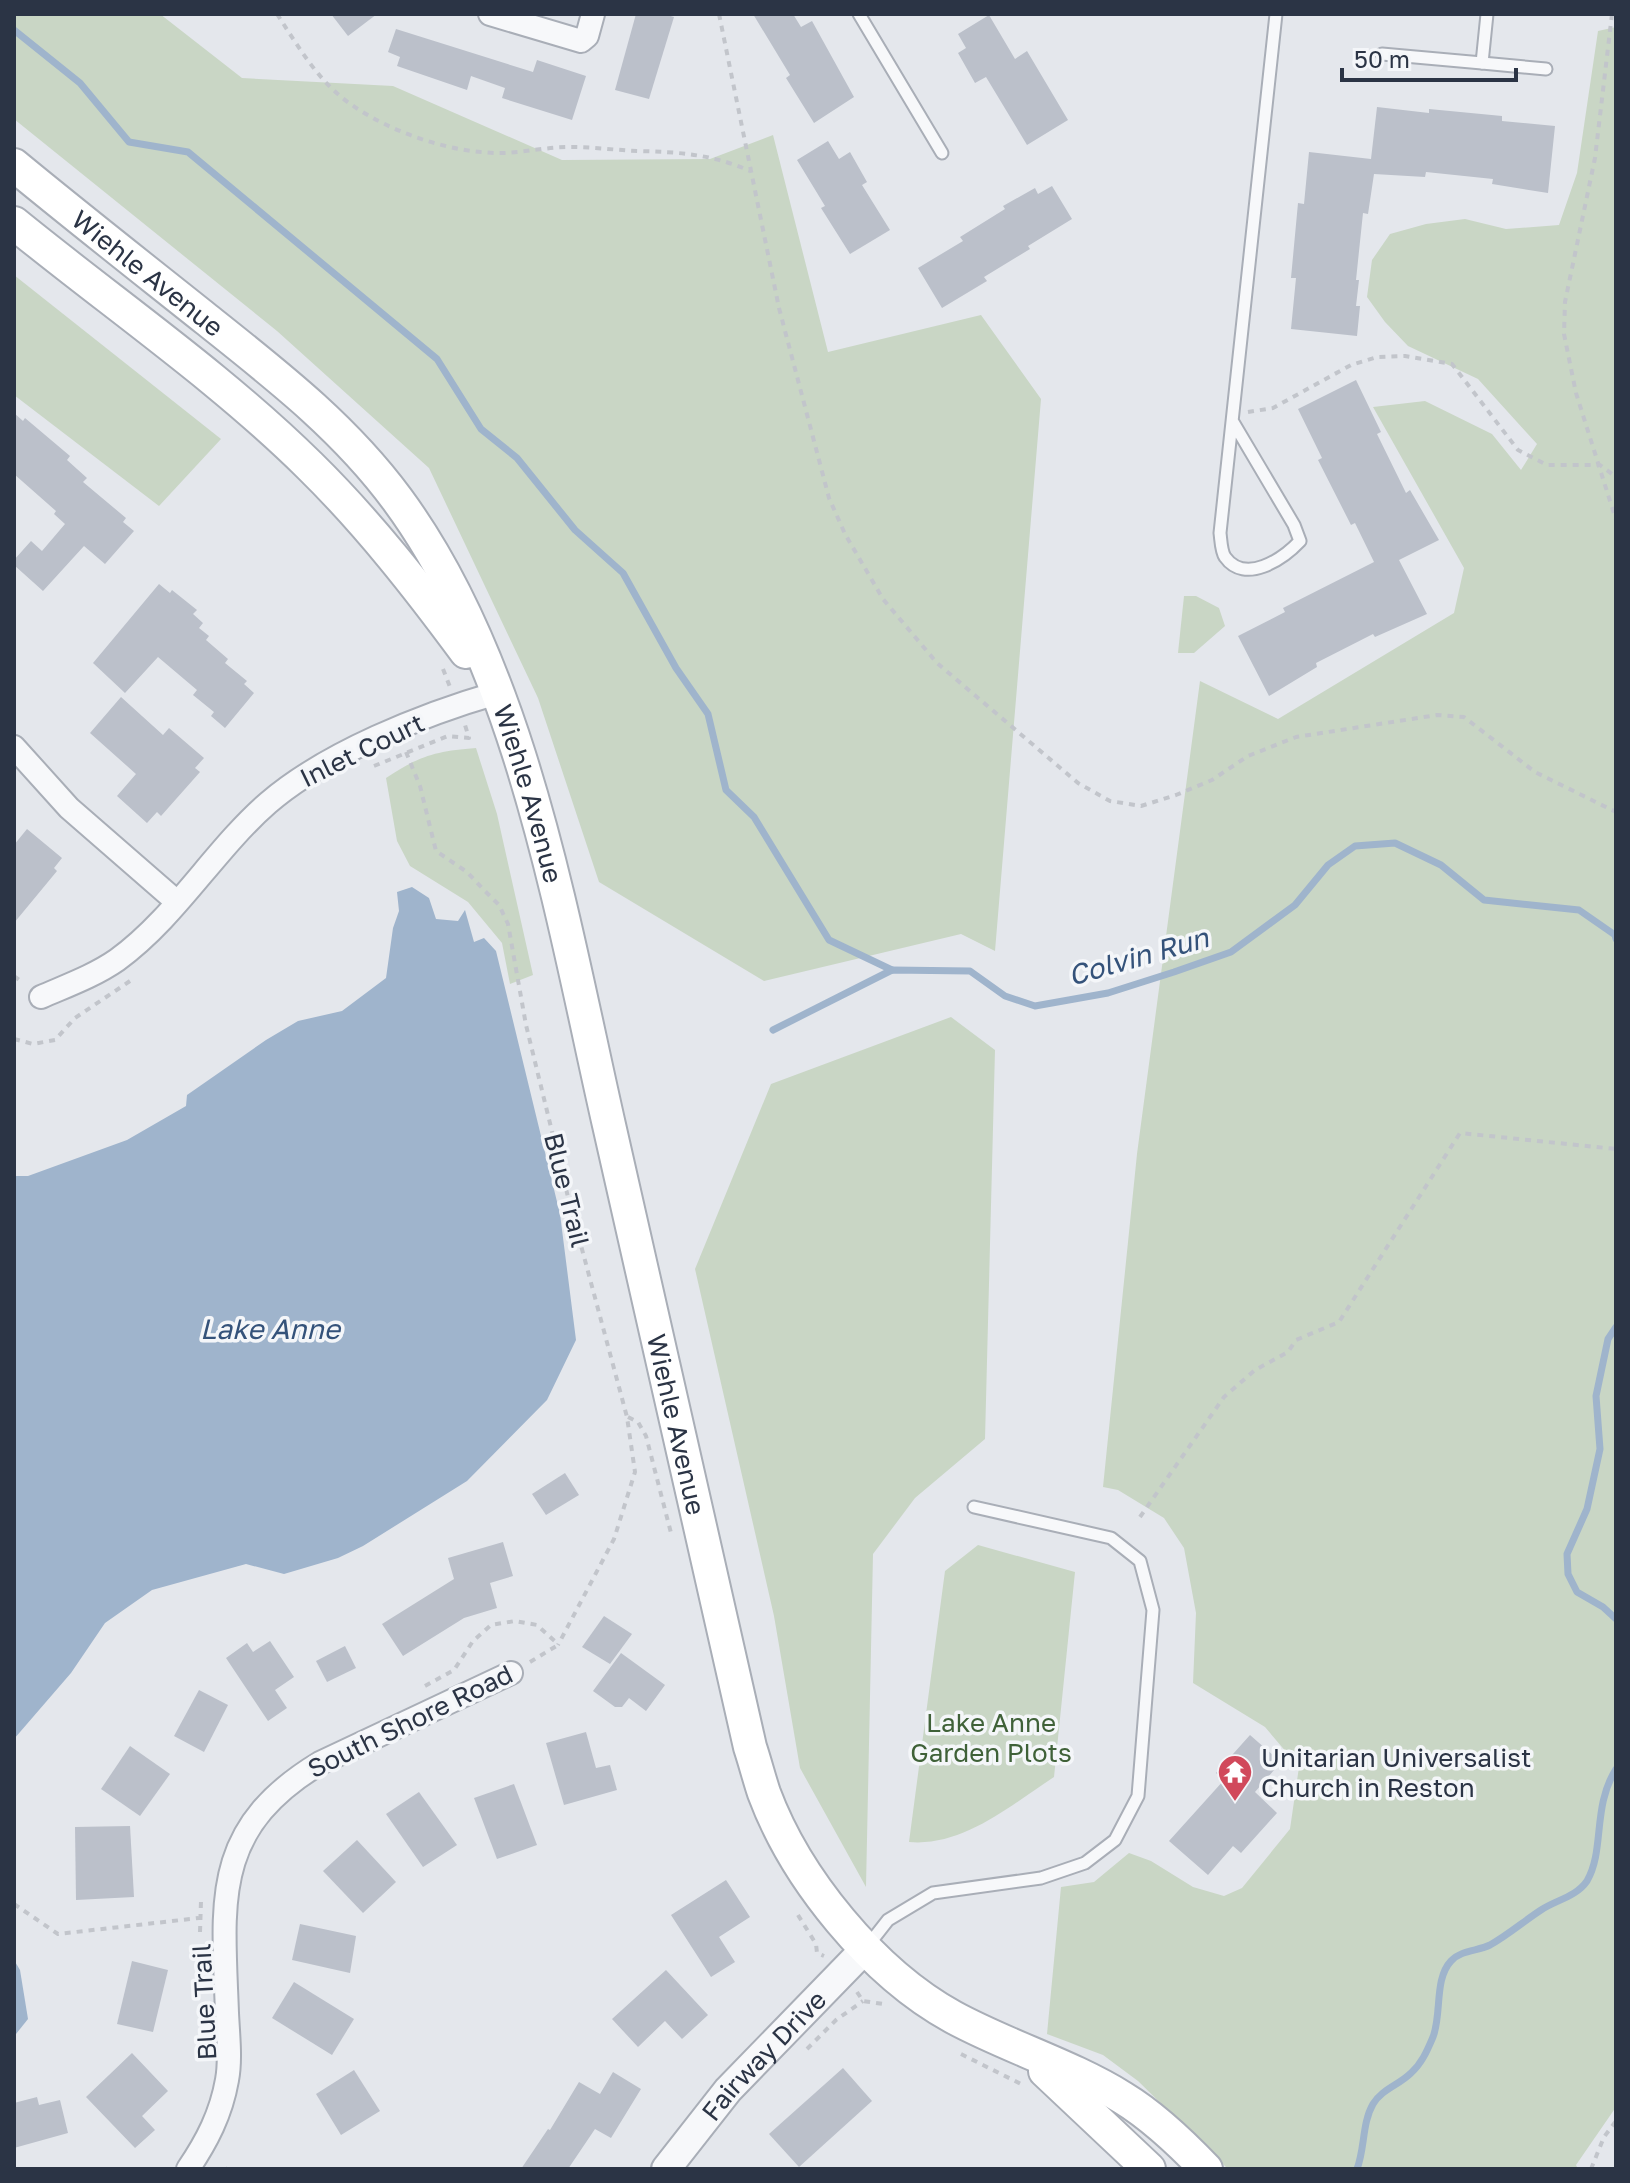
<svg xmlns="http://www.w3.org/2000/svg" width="1630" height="2183" viewBox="0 0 1630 2183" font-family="'Golos Text',sans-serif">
	<rect width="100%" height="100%" fill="#e4e7ec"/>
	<g fill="#c9d6c5">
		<path d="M14,14H160L242,78L393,86L562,160L710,159L773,135L828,352L981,315L1041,399L995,951L961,934L764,981L599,882L538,698L429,468L277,331L14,119Z"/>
		<path d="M1616,27V2107L1576,2165L1578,2169H1228L1138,2081L1103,2055L1047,2034L1061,1887L1094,1882L1129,1853L1151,1861L1193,1887L1224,1896L1242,1888L1290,1829L1299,1767L1265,1727L1193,1683L1196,1613L1184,1548L1164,1518L1118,1490L1103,1487L1137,1154L1200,681L1278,719L1454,613L1464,568L1373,407L1425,401L1492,434L1521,470L1537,444L1478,379L1408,346L1385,322L1367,297L1372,260L1390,234L1426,224L1465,219L1506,229L1559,225L1577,173L1598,31Z"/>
		<path d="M14,275L221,439L159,506L14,395Z"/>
		<path d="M1184,596H1196L1219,608L1225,626L1194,653H1178Z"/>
		<path d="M476,748L497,814L533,975L510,984L502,943L468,902L410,866L397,841L386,778C419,756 436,751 476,748Z"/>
		<path d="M951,1017L995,1050L985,1439L915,1498L873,1554L866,1887L800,1768L774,1616L695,1269L771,1084Z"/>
		<path d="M978,1545L1075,1572L1054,1777C1011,1805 963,1847 909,1842L945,1571Z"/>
	</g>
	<g fill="#9fb4cc">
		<path d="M412,887L429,898L436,919L458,921L465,910L474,942L484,938L496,951L560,1214L576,1340L547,1400L467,1481L363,1546L338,1558L284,1574L246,1564L152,1590L105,1623L71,1673L14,1739V1176H28L127,1140L186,1106L187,1095L266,1040L298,1021L342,1011L386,978L393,928L399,911L397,892Z"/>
		<path d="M14,1960L20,1970L28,2019L16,2034Z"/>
	</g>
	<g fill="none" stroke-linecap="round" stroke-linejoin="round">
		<g stroke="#9fb4cc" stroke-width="7">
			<path d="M14,30L80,83L129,142L188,152L437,359L481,429L517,458L575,530L623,573L676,668L708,714L726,790L754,817L829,940L892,970"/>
			<path d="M773,1030L892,970L970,971L1005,996L1035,1006L1108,993L1174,972L1231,952L1295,905L1328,865L1355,846L1395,843L1441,865L1484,900L1579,910L1615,935L1616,939"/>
			<path d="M1616,1327L1608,1339L1596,1396L1600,1449L1587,1509L1567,1554L1568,1574L1577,1592L1603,1607L1616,1619"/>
			<path d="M1357,2169C1365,2148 1362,2123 1373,2104C1382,2089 1399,2085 1411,2073C1422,2063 1427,2051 1433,2037C1442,2014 1434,1979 1451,1961C1461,1950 1478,1951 1490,1945C1508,1935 1524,1921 1541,1910C1556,1900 1576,1897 1587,1881C1605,1850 1592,1807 1616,1769"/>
		</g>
	</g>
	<g fill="#bbc0ca">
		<path d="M331,14H377L348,36Z"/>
		<path d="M636,14H664L674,17L649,99L615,90Z"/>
		<path d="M753,14H793L801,27L812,21L854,97L814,123L786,78L790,75Z"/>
		<path d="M989,15L1015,59L1027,51L1068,120L1027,145L986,77L975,83L958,53L966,48L958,34Z"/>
		<path d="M396,29L533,72L537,60L586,76L572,120L502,98L505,88L471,76L467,90L397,66L400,57L388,52Z"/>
		<path d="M1377,107L1429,113V109L1502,116V121L1555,126L1548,193L1492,184L1493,179L1426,172L1425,177L1374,174L1368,214L1363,213L1356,280H1359L1356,306H1360L1357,336L1291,329L1296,278H1291L1298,203L1304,204L1309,152L1371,159Z"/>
		<path d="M828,141L839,159L850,152L867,182L862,185L890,230L850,254L821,208L825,206L797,160Z"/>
		<path d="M1052,186L1072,219L1028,246L1030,249L984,277L987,281L942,308L918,268L963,241L960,237L1005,209L1003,206L1035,188L1038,194Z"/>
		<path d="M1356,380L1381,432L1377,434L1406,493L1410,490L1439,540L1399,560L1427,614L1375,637L1373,634L1316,663L1317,667L1269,696L1238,636L1285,612L1283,608L1374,562L1355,523L1351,525L1318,460L1322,458L1298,409Z"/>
		<path d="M14,413L23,421L25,418L70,456L67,460L87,478L83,482L126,518L123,522L134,531L105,564L84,546L43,591L14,565V560L31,541L42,551L65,524L54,514L56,511L14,474Z"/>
		<path d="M159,584L170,593L172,590L197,610L193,614L203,623L199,628L209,636L206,640L228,659L225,663L247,681L244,684L254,693L225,728L211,716L214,712L193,695L197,690L158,657L125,693L93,663Z"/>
		<path d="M121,697L163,735L169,728L204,758L195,768L200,772L161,816L157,812L147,823L117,796L136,774L90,733Z"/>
		<path d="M27,829L62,858L54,868L57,871L14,923V845Z"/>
		<path d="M565,1473L579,1495L546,1515L532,1494Z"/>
		<path d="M503,1542L513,1576L490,1583L497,1608L464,1618L403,1656L382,1624L454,1579L448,1558Z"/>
		<path d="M604,1616L632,1634L610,1664L582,1647Z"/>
		<path d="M270,1641L294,1677L275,1690L287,1708L268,1721L226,1658L247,1643L253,1652Z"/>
		<path d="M345,1646L356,1668L327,1682L316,1661Z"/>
		<path d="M621,1653L665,1685L646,1711L629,1698L622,1707H615L593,1691Z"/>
		<path d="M199,1690L228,1705L204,1752L174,1736Z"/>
		<path d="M586,1732L596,1768L610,1765L617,1790L564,1805L546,1743Z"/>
		<path d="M1250,1735L1281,1762L1255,1792L1277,1813L1241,1853L1233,1846L1208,1875L1169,1841L1224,1780L1216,1773Z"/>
		<path d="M130,1746L170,1774L140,1816L101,1789Z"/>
		<path d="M514,1784L537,1845L497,1859L474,1798Z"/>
		<path d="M419,1792L457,1845L423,1867L386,1814Z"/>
		<path d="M130,1826L134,1897L76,1900L75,1827Z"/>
		<path d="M357,1840L396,1882L363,1913L323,1871Z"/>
		<path d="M726,1880L750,1917L719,1937L735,1962L711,1977L671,1915Z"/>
		<path d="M300,1924L356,1936L350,1973L292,1960Z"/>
		<path d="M132,1961L168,1970L153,2032L117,2024Z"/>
		<path d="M666,1970L708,2015L682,2039L665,2021L638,2047L612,2019Z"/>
		<path d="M294,1982L354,2019L332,2055L272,2018Z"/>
		<path d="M132,2053L168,2091L142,2116L155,2130L135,2148L86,2097Z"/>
		<path d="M843,2068L872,2101L799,2167L769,2134Z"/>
		<path d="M354,2070L380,2111L341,2135L316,2094Z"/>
		<path d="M613,2072L641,2089L611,2138L595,2129L568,2169H521L548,2129L550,2130L579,2082L600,2094Z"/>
		<path d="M37,2097L39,2105L60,2100L68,2133L14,2148V2103Z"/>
	</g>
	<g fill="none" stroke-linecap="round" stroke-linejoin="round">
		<g stroke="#a9aeb7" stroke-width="15">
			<g id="service">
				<path d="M859,14L942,153"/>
				<path d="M1382,54L1482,63L1487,14"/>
				<path d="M1482,63L1546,69"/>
				<path d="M1233,422L1294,525L1300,541C1283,559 1245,585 1225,557C1221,551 1221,540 1220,533L1276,14"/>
				<path d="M866,1948L888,1920L933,1893L1041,1878L1085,1863L1115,1840L1138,1796L1153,1610L1140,1561L1111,1538L974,1507"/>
			</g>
		</g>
		<g stroke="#a9aeb7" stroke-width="26">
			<g id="minor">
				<path d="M490,14L581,41L587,36L593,14"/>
				<path d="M14,747L69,808L177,902"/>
				<path d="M41,997C66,986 94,976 117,960C176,917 214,850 268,803C326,753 424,714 497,693"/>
				<path d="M188,2169C207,2141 221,2114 227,2080C231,2059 228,2035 227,2013C223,1901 211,1829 320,1763L511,1673"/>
			</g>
		</g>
		<g stroke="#a9aeb7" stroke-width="32">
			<g id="tertiary">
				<path id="s1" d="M666,2169L728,2090L866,1948"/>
			</g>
		</g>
		<g stroke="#a9aeb7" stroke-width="36">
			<g id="secondary">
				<path id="s2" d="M14,165C77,217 142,268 206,319C275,374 344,427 397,499C522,668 563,923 609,1125C656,1332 703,1540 750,1747C755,1762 759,1778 764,1793C796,1879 873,1973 953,2017C1008,2047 1070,2065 1123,2098C1151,2115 1183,2145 1206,2169"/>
				<path d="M14,223C112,303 220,377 310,466C368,523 418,587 466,652"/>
				<path d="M1045,2071L1149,2169"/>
			</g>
		</g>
		<g stroke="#c2c5cb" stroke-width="4" stroke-dasharray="6 6" stroke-linecap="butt">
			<path d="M277,14C298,46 318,81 349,103C391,133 453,154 504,153C526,152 548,147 570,147C593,147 615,150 637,151C678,152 712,154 750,171"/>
			<path d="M719,14L779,308L829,498L845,534L883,599L937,663L1078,783L1110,801L1141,806L1176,795L1212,780L1248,756L1296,737L1437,715L1464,717L1535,772L1616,812"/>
			<path d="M1612,14L1595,158L1565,302L1564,334L1576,393L1616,520"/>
			<path d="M1248,412L1273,408L1351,365L1377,357L1405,356L1452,364L1518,450L1547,465H1600L1616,477"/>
			<path d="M443,669L450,687"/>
			<path d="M406,752L420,786L436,851L467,872L483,889L499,905L508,924L526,1025L568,1197L627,1417L635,1472L614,1539L558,1645"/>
			<path d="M374,766L448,736L469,738L465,725"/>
			<path d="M14,976L23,983"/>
			<path d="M14,1039L33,1044L55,1040L75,1018L133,979"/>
			<path d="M628,1417L638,1422L646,1436L671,1533"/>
			<path d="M1140,1517L1224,1397L1255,1370L1288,1352L1296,1340L1339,1322L1460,1133L1616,1149"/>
			<path d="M530,1662L558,1645"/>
			<path d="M425,1686L454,1670L473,1641L491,1625L515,1621L537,1625L558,1644"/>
			<path d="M14,1904L58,1934L199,1918"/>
			<path d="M798,1915L816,1944L817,1953L824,1956"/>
			<path d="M200,1932L201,1901"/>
			<path d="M857,1992L863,2001L883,2004"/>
			<path d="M807,2049L836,2020L863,2001"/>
			<path d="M961,2054L1021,2084"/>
			<path d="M225,2168L226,2169"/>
			<path d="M1591,2169L1604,2137L1616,2121"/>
		</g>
		<use href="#service" stroke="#f7f8fa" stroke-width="11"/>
		<use href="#minor" stroke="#f7f8fa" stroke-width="22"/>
		<use href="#tertiary" stroke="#f7f8fa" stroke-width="28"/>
		<use href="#secondary" stroke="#fff" stroke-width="32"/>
	</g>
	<defs>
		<g id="temple-pin" transform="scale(1.8)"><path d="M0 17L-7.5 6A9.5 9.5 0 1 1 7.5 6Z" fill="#d1495b" stroke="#f4f6f9"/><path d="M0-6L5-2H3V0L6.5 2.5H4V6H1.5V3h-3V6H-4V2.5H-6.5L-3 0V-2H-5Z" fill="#fff"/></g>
	</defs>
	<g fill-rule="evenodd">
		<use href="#temple-pin" x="1235" y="1772"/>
	</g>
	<g text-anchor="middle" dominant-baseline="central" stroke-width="7" stroke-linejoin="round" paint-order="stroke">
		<g font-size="26" fill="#2b3445" stroke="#f4f6f9">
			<text stroke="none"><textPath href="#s2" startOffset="172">Wiehle Avenue</textPath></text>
			<text transform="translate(362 750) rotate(-26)">Inlet Court</text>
			<text stroke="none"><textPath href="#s2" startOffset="834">Wiehle Avenue</textPath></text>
			<text transform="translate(567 1190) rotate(76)">Blue Trail</text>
			<text stroke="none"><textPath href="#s2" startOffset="1482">Wiehle Avenue</textPath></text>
			<text transform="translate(410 1721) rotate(-26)">South Shore Road</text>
			<text transform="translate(204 2002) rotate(-93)">Blue Trail</text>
			<text stroke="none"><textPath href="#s1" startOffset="150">Fairway Drive</textPath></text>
		</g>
		<g font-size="26" fill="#3f6138" stroke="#f4f6f9">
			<text x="991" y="1722">Lake Anne<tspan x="991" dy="30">Garden Plots</tspan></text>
		</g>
		<g font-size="26" fill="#2b3445" stroke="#f4f6f9" text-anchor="start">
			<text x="1261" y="1757">Unitarian Universalist<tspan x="1261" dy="30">Church in Reston</tspan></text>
		</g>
		<g font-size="28" font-style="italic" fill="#34527a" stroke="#f4f6f9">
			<text transform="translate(1138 956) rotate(-16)">Colvin Run</text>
			<text x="270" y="1328">Lake Anne</text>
		</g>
	</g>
	<rect width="1630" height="2183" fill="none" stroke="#2b3445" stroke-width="32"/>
	<path d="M1342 68v12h174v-12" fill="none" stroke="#2b3445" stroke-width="4"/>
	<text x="1354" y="68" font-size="24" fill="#2b3445" stroke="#f4f6f9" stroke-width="6" paint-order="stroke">50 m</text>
</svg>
